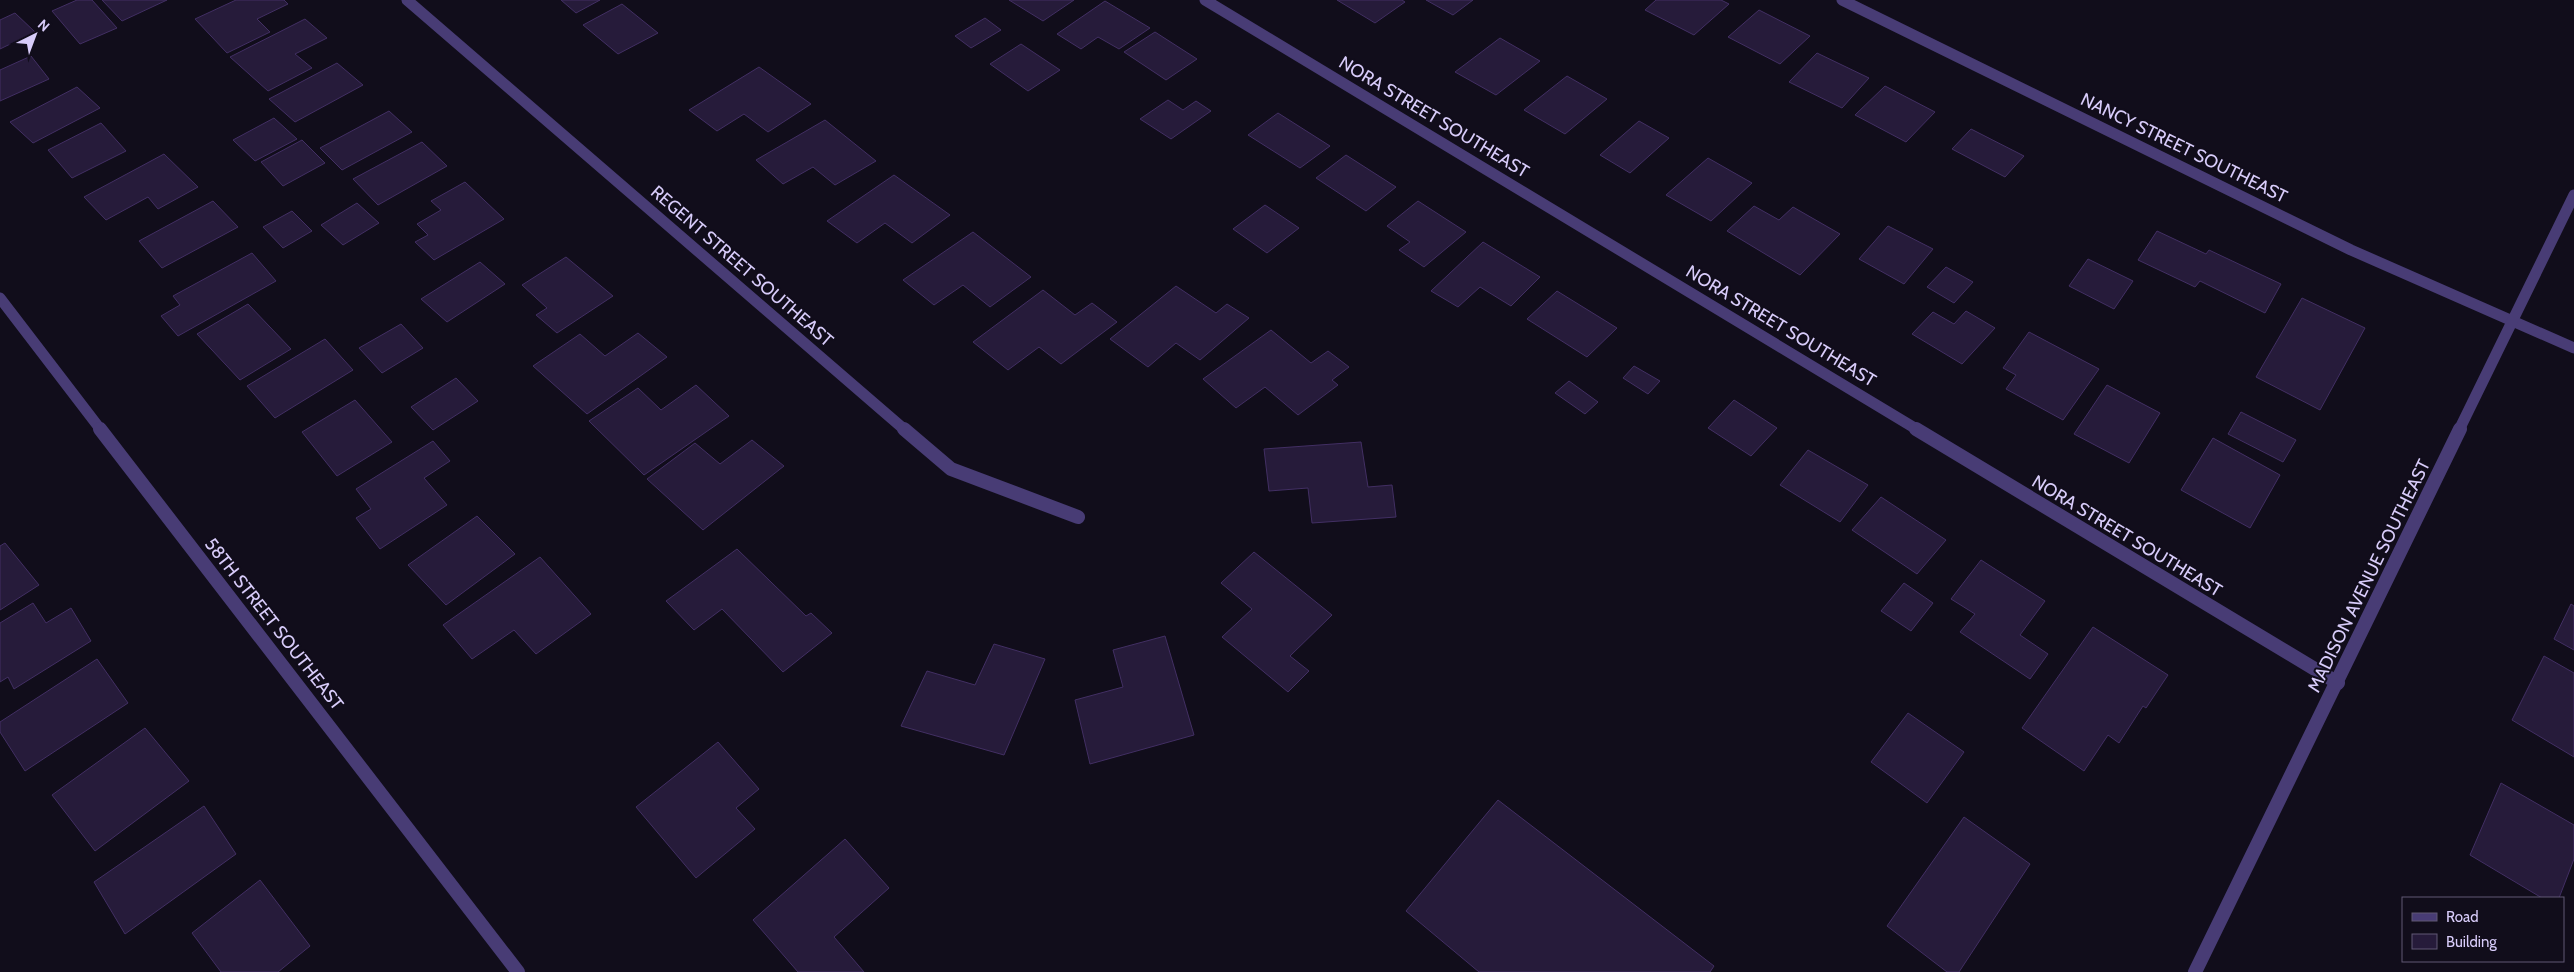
<svg xmlns="http://www.w3.org/2000/svg" width="2574" height="972" viewBox="0 0 2574 972" font-family="Cabin,sans-serif">
	<rect width="100%" height="100%" fill="#110d1b"/>
	<g fill="#261b3a" stroke="#422f63">
		<path d="M77,0H92L117,28L80,44L52,11Z"/>
		<path d="M102,0H167L122,21Z"/>
		<path d="M236,0H284L288,4L257,19L270,32L227,53L195,19Z"/>
		<path d="M561,0H600L576,13Z"/>
		<path d="M1009,0H1074L1043,21Z"/>
		<path d="M1337,0H1402L1405,2L1375,23Z"/>
		<path d="M1426,0H1473L1453,15Z"/>
		<path d="M1656,0H1721L1729,4L1694,35L1645,10Z"/>
		<path d="M1105,1L1150,28L1119,49L1098,37L1081,49L1057,34Z"/>
		<path d="M622,4L658,33L618,54L583,25Z"/>
		<path d="M1759,10L1810,36L1780,64L1728,37Z"/>
		<path d="M15,13L35,32L0,49V20Z"/>
		<path d="M985,18L1001,30L971,48L955,36Z"/>
		<path d="M305,19L327,38L295,54L312,68L268,91L230,57Z"/>
		<path d="M1155,32L1197,59L1166,80L1124,52Z"/>
		<path d="M1500,38L1540,61L1496,95L1455,72Z"/>
		<path d="M1021,44L1060,70L1028,91L990,64Z"/>
		<path d="M1817,53L1869,78L1842,108L1789,82Z"/>
		<path d="M31,56L49,79L0,101V70Z"/>
		<path d="M337,63L363,85L295,122L269,99Z"/>
		<path d="M759,67L811,104L768,132L744,114L717,131L689,110Z"/>
		<path d="M1567,76L1607,99L1565,134L1524,110Z"/>
		<path d="M1885,86L1935,112L1906,142L1855,115Z"/>
		<path d="M77,87L100,108L33,143L10,122Z"/>
		<path d="M1168,100L1183,110L1196,101L1211,111L1171,139L1140,119Z"/>
		<path d="M389,111L412,132L342,170L320,148Z"/>
		<path d="M1278,113L1330,146L1300,168L1248,135Z"/>
		<path d="M274,118L297,139L255,161L233,140Z"/>
		<path d="M825,120L876,161L835,185L813,167L783,184L756,160Z"/>
		<path d="M1639,121L1669,138L1630,173L1600,155Z"/>
		<path d="M101,123L126,151L72,178L48,150Z"/>
		<path d="M1971,129L2024,156L2005,177L1952,149Z"/>
		<path d="M302,140L325,163L283,186L261,162Z"/>
		<path d="M422,142L447,166L378,205L353,179Z"/>
		<path d="M164,154L198,187L158,209L148,197L106,220L84,197Z"/>
		<path d="M1346,155L1396,187L1366,211L1316,178Z"/>
		<path d="M1708,158L1752,183L1711,221L1666,195Z"/>
		<path d="M894,175L950,215L912,243L885,223L857,243L827,221Z"/>
		<path d="M465,182L504,219L434,260L415,242L428,235L417,224L441,210L431,201Z"/>
		<path d="M213,201L238,227L162,268L139,241Z"/>
		<path d="M1418,201L1466,232L1424,267L1399,250L1410,242L1387,226Z"/>
		<path d="M357,203L379,223L343,245L321,225Z"/>
		<path d="M1265,205L1299,228L1267,253L1233,229Z"/>
		<path d="M1754,206L1779,220L1793,207L1840,234L1800,275L1727,231Z"/>
		<path d="M292,211L312,231L283,248L263,227Z"/>
		<path d="M1888,226L1933,249L1904,284L1859,259Z"/>
		<path d="M2157,231L2206,254L2209,250L2281,284L2265,313L2200,281L2195,287L2138,260Z"/>
		<path d="M973,232L1031,277L990,307L963,285L934,305L903,280Z"/>
		<path d="M1483,242L1540,277L1511,306L1480,287L1458,307L1431,291Z"/>
		<path d="M252,253L276,281L178,336L161,316L180,305L173,296Z"/>
		<path d="M566,257L613,296L557,333L536,315L547,308L522,285Z"/>
		<path d="M2088,259L2133,281L2114,309L2069,286Z"/>
		<path d="M480,262L505,284L447,322L421,299Z"/>
		<path d="M1946,267L1973,282L1954,303L1927,287Z"/>
		<path d="M1176,286L1216,313L1227,304L1249,318L1200,360L1176,343L1148,367L1110,339Z"/>
		<path d="M1043,290L1075,315L1092,303L1117,322L1061,364L1039,347L1008,370L973,342Z"/>
		<path d="M1557,291L1617,328L1587,357L1527,319Z"/>
		<path d="M2302,298L2365,328L2320,410L2256,377Z"/>
		<path d="M248,304L291,349L240,380L197,334Z"/>
		<path d="M1966,311L1995,328L1962,364L1912,334L1933,312L1954,324Z"/>
		<path d="M401,324L423,348L382,373L359,348Z"/>
		<path d="M1271,330L1311,363L1328,351L1349,367L1332,380L1338,385L1298,415L1265,387L1236,408L1203,379Z"/>
		<path d="M2029,332L2099,369L2063,420L2006,389L2016,375L2003,368Z"/>
		<path d="M638,333L667,357L587,414L533,366L580,334L605,356Z"/>
		<path d="M325,339L353,370L275,418L247,386Z"/>
		<path d="M1634,366L1660,381L1648,394L1623,378Z"/>
		<path d="M456,378L478,401L433,430L411,407Z"/>
		<path d="M1569,381L1598,402L1585,414L1555,393Z"/>
		<path d="M696,385L729,416L644,475L589,421L638,388L661,410Z"/>
		<path d="M2107,385L2160,413L2129,463L2074,434Z"/>
		<path d="M355,400L392,442L337,476L302,432Z"/>
		<path d="M1734,400L1777,428L1751,456L1708,428Z"/>
		<path d="M2241,412L2296,440L2283,462L2228,434Z"/>
		<path d="M2213,438L2280,475L2250,528L2181,490Z"/>
		<path d="M752,440L784,466L703,530L647,479L695,443L720,464Z"/>
		<path d="M433,441L450,461L424,478L447,505L380,549L356,518L371,509L356,489Z"/>
		<path d="M1361,442L1368,487L1392,485L1396,517L1312,523L1308,488L1269,491L1264,449Z"/>
		<path d="M1808,450L1868,485L1840,522L1780,485Z"/>
		<path d="M1881,497L1946,540L1917,574L1852,530Z"/>
		<path d="M477,516L515,554L446,605L408,565Z"/>
		<path d="M5,543L39,585L0,610V546Z"/>
		<path d="M737,549L806,616L811,613L832,633L783,672L722,609L694,630L666,601Z"/>
		<path d="M1254,552L1332,615L1290,656L1309,671L1288,692L1222,637L1252,609L1221,583Z"/>
		<path d="M540,557L591,614L536,654L514,630L472,659L443,625Z"/>
		<path d="M1981,560L2045,601L2020,635L2048,654L2030,679L1960,632L1975,614L1951,599Z"/>
		<path d="M1904,583L1933,603L1911,631L1881,611Z"/>
		<path d="M33,603L46,623L71,608L91,641L14,689L8,677L0,682V623Z"/>
		<path d="M2571,604L2574,606V650L2554,639Z"/>
		<path d="M2093,627L2168,675L2146,708L2143,706L2119,743L2108,735L2084,771L2022,728Z"/>
		<path d="M1165,636L1194,735L1090,764L1075,700L1123,687L1113,650Z"/>
		<path d="M994,644L1045,659L1004,755L901,726L927,671L975,685Z"/>
		<path d="M2544,656L2574,673V757L2512,720Z"/>
		<path d="M97,659L128,703L25,771L0,732V722Z"/>
		<path d="M1908,713L1964,752L1927,803L1871,762Z"/>
		<path d="M145,728L189,781L95,851L52,795Z"/>
		<path d="M718,742L759,789L736,808L755,829L696,878L636,807Z"/>
		<path d="M2501,783L2574,825V859L2559,898H2542L2470,855Z"/>
		<path d="M1498,800L1714,966L1710,972H1479L1406,911Z"/>
		<path d="M204,806L236,854L125,934L94,882Z"/>
		<path d="M1964,817L2030,864L1959,972H1947L1887,926Z"/>
		<path d="M845,839L889,888L834,937L864,972H798L753,920Z"/>
		<path d="M260,880L310,946L278,972H221L192,933Z"/>
	</g>
	<g fill="none" stroke-linecap="round" stroke-linejoin="round">
		<g stroke="#483c75" stroke-width="11">
			<path d="M407,0L905,430"/>
			<path d="M1205,0L1918,430"/>
			<path d="M1842,0L2351,250L2574,348"/>
			<path d="M0,298L101,430"/>
			<path d="M2459,430L2574,195"/>
		</g>
		<g stroke="#483c75" stroke-width="14">
			<path d="M100,429L518,972"/>
			<path d="M904,429L951,469L1078,517"/>
			<path d="M1916,429L2338,683"/>
			<path d="M2195,972L2460,429"/>
		</g>
	</g>
	<g text-anchor="middle" dominant-baseline="central" stroke-width="4" stroke-linejoin="round" paint-order="stroke">
		<g font-size="18" fill="#d8ccfa" stroke="#110d1b">
			<text transform="translate(1434 117) rotate(31)">NORA STREET SOUTHEAST</text>
			<text transform="translate(2184 148) rotate(26)">NANCY STREET SOUTHEAST</text>
			<text transform="translate(742 266) rotate(41)">REGENT STREET SOUTHEAST</text>
			<text transform="translate(1781 326) rotate(31)">NORA STREET SOUTHEAST</text>
			<text transform="translate(2127 536) rotate(31)">NORA STREET SOUTHEAST</text>
			<text transform="translate(2369 576) rotate(-64)">MADISON AVENUE SOUTHEAST</text>
			<text transform="translate(274 624) rotate(52)">58TH STREET SOUTHEAST</text>
		</g>
	</g>
	<rect x="2402" y="897" width="162" height="65" fill="#110d1b" stroke="#615974"/>
	<rect x="2412" y="913" width="25" height="8" fill="#483c75" stroke="#615974"/>
	<text x="2446" y="922" font-size="15" fill="#d8ccfa">Road</text>
	<rect x="2412" y="934" width="25" height="15" fill="#261b3a" stroke="#615974"/>
	<text x="2446" y="947" font-size="15" fill="#d8ccfa">Building</text>
	<g transform="translate(35 35) rotate(42)" stroke="#110d1b" stroke-width="4" paint-order="stroke">
	<path d="M0-4L9 19L0 12L-9 19Z" fill="#d8ccfa"/>
	<text y="-8" font-size="14" font-weight="bold" text-anchor="middle" fill="#d8ccfa">N</text>
	</g>
</svg>
